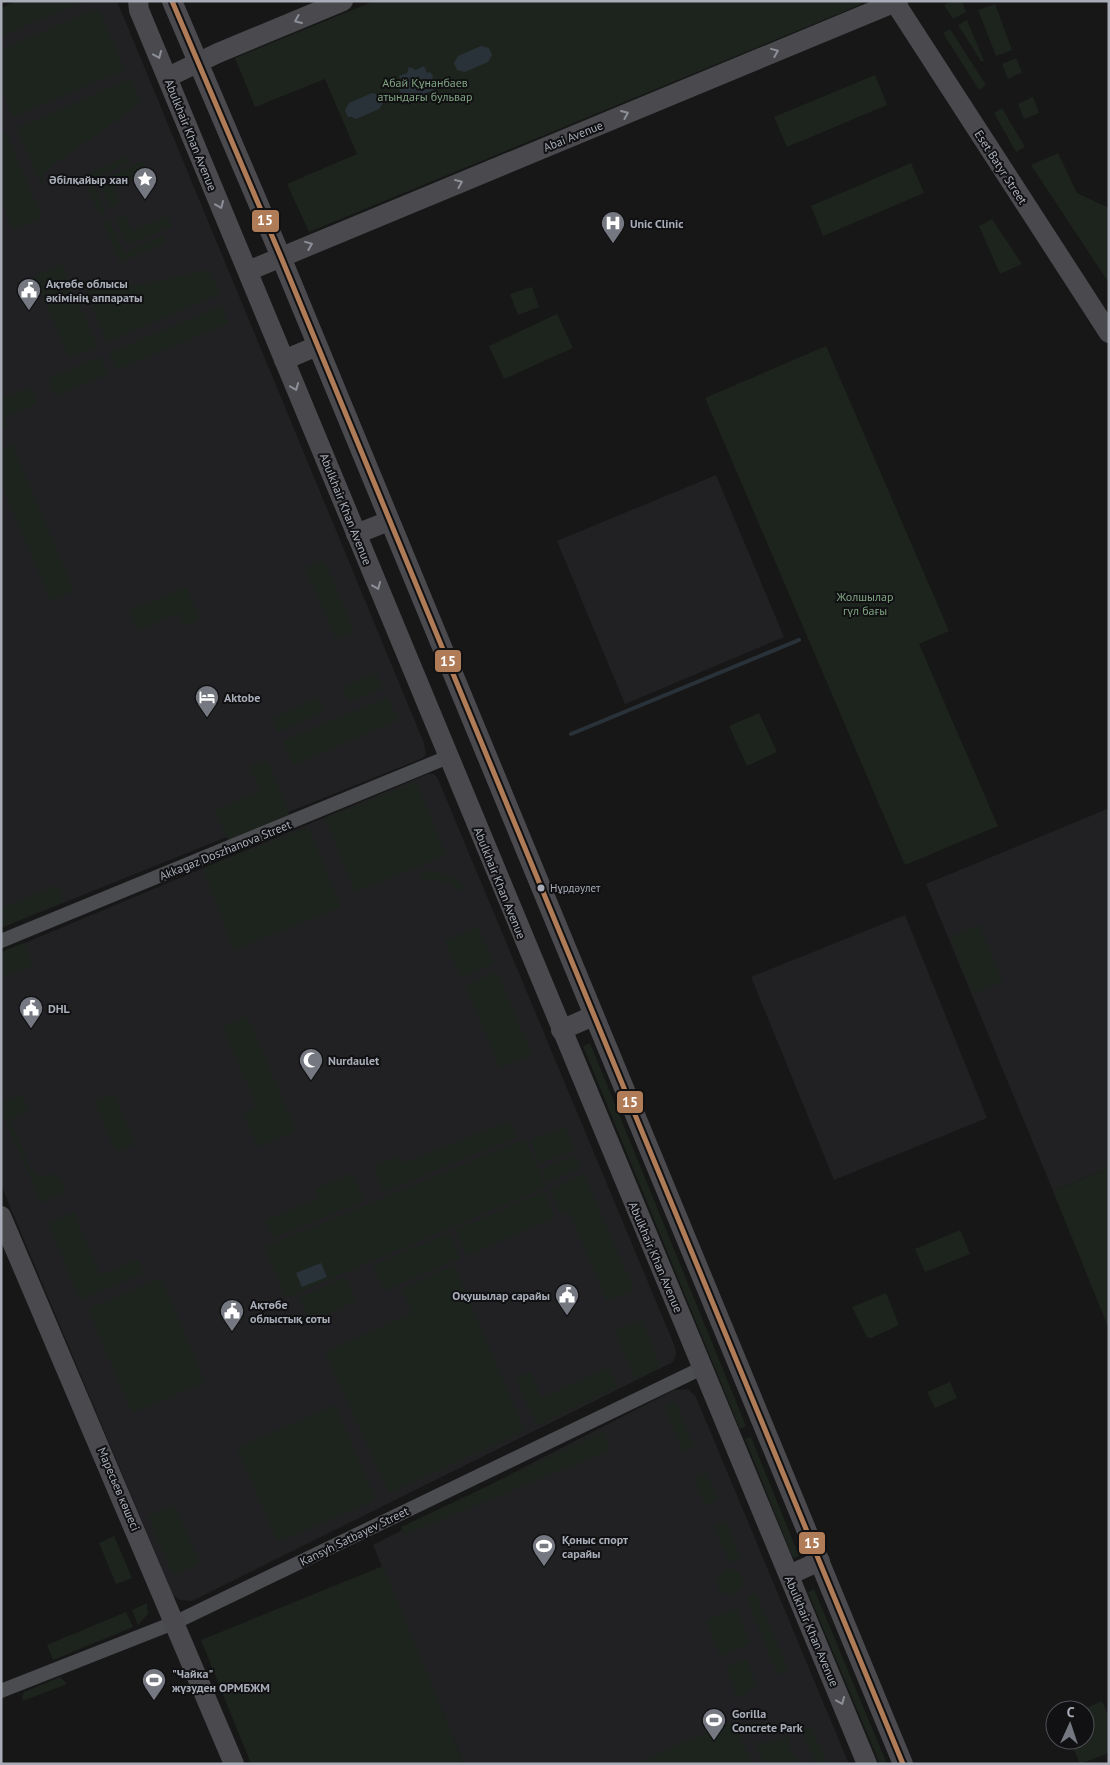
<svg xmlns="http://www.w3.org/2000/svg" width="1110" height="1765" viewBox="0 0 1110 1765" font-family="'PT Sans',sans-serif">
	<rect width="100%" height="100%" fill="#171717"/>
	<g fill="#212123">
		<path d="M32,1H117L424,743L426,754L423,758L1,928V15Z"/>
		<path d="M716,475L784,637L625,704L557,541Z"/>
		<path d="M428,774H434L438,779L675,1347L676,1355L673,1362L192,1601L180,1600L173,1595L1,1185V953Z"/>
		<path d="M1107,809L1109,814V1168L1053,1191L926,884Z"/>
		<path d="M905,915L987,1118L834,1180L751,977Z"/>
		<path d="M688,1389L696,1397L849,1764H464L373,1545L674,1390Z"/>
	</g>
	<g fill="#1d241e">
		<path d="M17,1H85L1,36V8Z"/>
		<path d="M374,1H860V5L309,232L287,184L357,154L325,79L255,107L235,58Z"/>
		<path d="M953,1H962L966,12L953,19L944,5Z"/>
		<path d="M995,4L1012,50L996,56L978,10Z"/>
		<path d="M98,8L125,70L13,117L1,91V50Z"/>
		<path d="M967,20L984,61H981L958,25Z"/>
		<path d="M950,29L986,85L979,90L943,33Z"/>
		<path d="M1016,58L1022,72L1008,79L1002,64Z"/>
		<path d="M875,75L887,105L787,147L774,117Z"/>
		<path d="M130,79L141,103L52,166L43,176L41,184L17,128Z"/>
		<path d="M1033,97L1039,113L1024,119L1018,104Z"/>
		<path d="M1002,108L1025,147L1016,152L994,113Z"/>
		<path d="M6,133L42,218L13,230L1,202V135Z"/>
		<path d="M1058,153L1077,193L1109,208V283L1031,165Z"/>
		<path d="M128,156L131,162L91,179L106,213L100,216L82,176Z"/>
		<path d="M143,161L149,173L113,188L120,204L110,208L99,181Z"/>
		<path d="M911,163L924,193L823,236L811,206Z"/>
		<path d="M125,215L132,231L168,216L172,226L127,245L116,219Z"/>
		<path d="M992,219L1022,264L1000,274L979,226Z"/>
		<path d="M109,220L124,253L164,235L167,242L120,262L103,223Z"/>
		<path d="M62,264L97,346L69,358L34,276Z"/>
		<path d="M209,270L220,294L107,342L84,286L96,290H113Z"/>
		<path d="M532,287L539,307L518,315L510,294Z"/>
		<path d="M221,306L228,323L117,370L109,353Z"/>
		<path d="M557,314L573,348L504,379L489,346Z"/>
		<path d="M826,346L949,631L919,644L998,826L905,865L705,398Z"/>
		<path d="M100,357L108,374L55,396L48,379Z"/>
		<path d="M30,387L37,404L4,417L8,427L1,430V399Z"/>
		<path d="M12,444L74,591L51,601L1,484V449Z"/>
		<path d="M324,560L354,631L336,639L305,568Z"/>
		<path d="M186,587L200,619L184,626L178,613L137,631L129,611Z"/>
		<path d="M376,673L383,688L349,702L342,687Z"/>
		<path d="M388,697L398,720L293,765L283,741Z"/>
		<path d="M318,698L324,712L278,732L272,718Z"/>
		<path d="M759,713L777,752L747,766L729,726Z"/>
		<path d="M267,760L290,814L228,841L215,810L260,791L250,767Z"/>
		<path d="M416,782L446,855L355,892L325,818Z"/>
		<path d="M309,827L341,907L234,950L203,868Z"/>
		<path d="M429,870L461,881L464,888L456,891L453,885L431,879L422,882L419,875Z"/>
		<path d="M57,885L64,901L1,928V908Z"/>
		<path d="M979,925L1003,982L973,994L950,937Z"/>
		<path d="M478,927L494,964L461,978L445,941Z"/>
		<path d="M24,943L33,965L1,978V952Z"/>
		<path d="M497,972L532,1055L500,1068L465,985Z"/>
		<path d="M247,1016L296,1131L258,1147L243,1113L257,1106L223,1027Z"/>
		<path d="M590,1043L746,1426L740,1429L583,1046Z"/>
		<path d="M22,1094L29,1111L10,1120L31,1170L44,1177L57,1173L66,1191L41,1203L1,1109V1102Z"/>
		<path d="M114,1094L135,1144L116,1152L95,1102Z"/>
		<path d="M509,1121L516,1137L383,1192L373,1166L400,1156L403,1163Z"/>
		<path d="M565,1127L574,1150L539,1163L530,1140Z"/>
		<path d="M525,1139L546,1187L286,1298L265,1247Z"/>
		<path d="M576,1156L581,1168L547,1182L542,1169Z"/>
		<path d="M1109,1168V1329L1053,1191Z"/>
		<path d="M353,1173L364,1201L273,1238L265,1220L319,1198L316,1188Z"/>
		<path d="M584,1174L634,1290L607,1301L569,1212L561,1215L550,1189Z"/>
		<path d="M544,1192L555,1217L467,1256L455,1230Z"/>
		<path d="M74,1212L100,1275L138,1260L143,1273L80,1300L48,1223Z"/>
		<path d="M960,1230L970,1254L925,1272L915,1249Z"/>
		<path d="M449,1233L460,1258L384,1291L373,1265Z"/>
		<path d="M454,1265L525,1431L389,1493L325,1352L412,1313L402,1289Z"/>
		<path d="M345,1277L356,1301L310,1322L299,1298Z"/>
		<path d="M161,1278L205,1382L132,1413L88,1309Z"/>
		<path d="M886,1293L899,1325L871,1338L867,1337L852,1307Z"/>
		<path d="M642,1320L661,1368L635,1379L615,1331Z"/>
		<path d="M609,1367L618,1387L537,1425L515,1379L530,1372L542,1398Z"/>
		<path d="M950,1382L957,1398L935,1408L927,1392Z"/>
		<path d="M675,1401L694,1447L683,1452L664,1406Z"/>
		<path d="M335,1405L376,1500L278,1542L237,1448Z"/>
		<path d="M604,1431L610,1450L404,1535L401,1527Z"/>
		<path d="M751,1437L799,1556L793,1558L745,1439Z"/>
		<path d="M706,1472L718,1500L705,1505L694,1477Z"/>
		<path d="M175,1505L200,1564L173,1575L148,1516Z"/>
		<path d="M726,1522L741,1558L730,1563L714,1527Z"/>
		<path d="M114,1536L132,1578L116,1584L99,1543Z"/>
		<path d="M383,1566L464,1764H251L201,1640Z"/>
		<circle cx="730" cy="1582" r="13"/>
		<path d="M814,1589L887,1764H880L808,1592Z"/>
		<path d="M756,1593L788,1670L778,1675L746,1597Z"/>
		<path d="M147,1603L148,1614L138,1625L132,1610Z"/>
		<path d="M737,1608L750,1644L720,1656L706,1620Z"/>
		<path d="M126,1612L133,1627L53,1660L47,1645Z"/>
		<path d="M746,1659L757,1686L737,1698L726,1667Z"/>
		<path d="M60,1677L67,1684L23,1701L22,1697L24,1692Z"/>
		<path d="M1102,1701L1109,1716V1753L1080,1764L1070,1740H1085V1710H1082Z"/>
		<path d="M733,1721L752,1764H642L641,1761Z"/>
		<path d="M811,1726L827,1764H816L802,1730Z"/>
		<path d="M789,1736L790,1749L799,1764H764L755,1742L770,1743Z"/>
	</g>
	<g fill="#2a3239">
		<path d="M481,46L489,48L492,55L488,62L465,72L457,70L454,63L458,56Z"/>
		<path d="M424,66L427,73L430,72L433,76L431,83L434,90L426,93L423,100L416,97L409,100L406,93H401L399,90L402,83L399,76L407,73L409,67L416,70Z"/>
		<path d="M372,93L380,95L383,103L379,109L356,119L352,117H348L345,110L349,103Z"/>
		<path d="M321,1263L327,1277L302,1287L296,1273Z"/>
	</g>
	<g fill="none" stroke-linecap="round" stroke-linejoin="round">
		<path stroke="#2a3239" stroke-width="4" d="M571,734L799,640"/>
		<g stroke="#4b4c50" stroke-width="14">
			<path d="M1,941L448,757"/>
			<path d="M1,1691L176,1622L702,1368"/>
		</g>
		<g stroke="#4a4a4e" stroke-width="20">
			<path d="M138,1L139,10L867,1764"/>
			<path d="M172,1L281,257L903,1764"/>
			<path d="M894,1L1109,333"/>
			<path d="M168,77L218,53L343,1"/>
			<path d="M248,271L898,1"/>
			<path d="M284,360L317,346"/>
			<path d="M356,534L389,521"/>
			<path d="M561,1030L593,1016"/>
			<path d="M1,1216L234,1764"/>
			<path d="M789,1575L820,1561"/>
		</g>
		<g stroke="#111113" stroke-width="9">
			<path id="bus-1" d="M172,1L281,257L903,1764"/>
		</g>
		<use href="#bus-1" stroke="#b07c57" stroke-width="5"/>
	</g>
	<defs><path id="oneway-chevron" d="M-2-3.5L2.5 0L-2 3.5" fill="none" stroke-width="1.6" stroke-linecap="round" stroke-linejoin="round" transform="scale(1.25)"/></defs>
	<g stroke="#8c8f98">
		<use href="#oneway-chevron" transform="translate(298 20) rotate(157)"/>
		<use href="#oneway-chevron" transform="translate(775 52) rotate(-22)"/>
		<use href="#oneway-chevron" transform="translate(158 55) rotate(67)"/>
		<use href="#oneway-chevron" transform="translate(625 114) rotate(-23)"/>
		<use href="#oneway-chevron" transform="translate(459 183) rotate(-23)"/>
		<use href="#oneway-chevron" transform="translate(220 205) rotate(67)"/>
		<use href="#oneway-chevron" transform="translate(309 245) rotate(-22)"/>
		<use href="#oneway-chevron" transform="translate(295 387) rotate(68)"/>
		<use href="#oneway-chevron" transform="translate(377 586) rotate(68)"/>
		<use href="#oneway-chevron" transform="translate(841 1701) rotate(67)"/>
	</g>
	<defs>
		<g id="sight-pin" transform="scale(1.25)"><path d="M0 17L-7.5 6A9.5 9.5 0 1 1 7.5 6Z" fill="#757880" stroke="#111113"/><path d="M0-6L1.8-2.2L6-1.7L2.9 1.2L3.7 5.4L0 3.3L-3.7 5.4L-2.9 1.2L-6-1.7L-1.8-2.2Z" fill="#fff"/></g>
		<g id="hospital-pin" transform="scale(1.25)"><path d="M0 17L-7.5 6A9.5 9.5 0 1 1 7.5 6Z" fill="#757880" stroke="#111113"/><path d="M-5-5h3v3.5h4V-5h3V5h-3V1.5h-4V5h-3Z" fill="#fff"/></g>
		<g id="civic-pin" transform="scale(1.25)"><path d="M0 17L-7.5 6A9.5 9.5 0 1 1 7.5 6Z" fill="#757880" stroke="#111113"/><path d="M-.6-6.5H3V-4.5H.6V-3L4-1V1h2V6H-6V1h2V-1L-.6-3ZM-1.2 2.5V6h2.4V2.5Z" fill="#fff"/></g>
		<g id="hotel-pin" transform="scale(1.25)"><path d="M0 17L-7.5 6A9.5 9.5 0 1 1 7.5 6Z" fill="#757880" stroke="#111113"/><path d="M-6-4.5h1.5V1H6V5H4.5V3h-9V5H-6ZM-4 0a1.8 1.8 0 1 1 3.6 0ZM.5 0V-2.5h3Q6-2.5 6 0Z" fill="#fff"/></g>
		<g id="mosque-pin" transform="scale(1.25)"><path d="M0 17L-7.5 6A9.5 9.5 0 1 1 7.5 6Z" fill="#757880" stroke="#111113"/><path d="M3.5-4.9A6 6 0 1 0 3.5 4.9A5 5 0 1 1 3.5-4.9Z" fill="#fff"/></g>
		<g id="stadium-pin" transform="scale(1.25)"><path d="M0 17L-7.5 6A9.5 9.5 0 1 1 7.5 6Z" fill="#757880" stroke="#111113"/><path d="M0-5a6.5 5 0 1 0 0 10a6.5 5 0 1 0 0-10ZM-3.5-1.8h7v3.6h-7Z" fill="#fff"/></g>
	</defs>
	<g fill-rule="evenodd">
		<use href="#sight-pin" x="145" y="179"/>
		<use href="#hospital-pin" x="613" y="223"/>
		<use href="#civic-pin" x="29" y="290"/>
		<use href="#hotel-pin" x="207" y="697"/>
		<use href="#civic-pin" x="31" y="1008"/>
		<use href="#mosque-pin" x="311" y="1060"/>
		<use href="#civic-pin" x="567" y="1295"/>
		<use href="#civic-pin" x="232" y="1311"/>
		<use href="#stadium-pin" x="544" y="1546"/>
		<use href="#stadium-pin" x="154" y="1680"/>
		<use href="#stadium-pin" x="714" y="1720"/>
	</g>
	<circle fill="#a8adb8" stroke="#111113" stroke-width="2" cx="541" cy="888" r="4.5"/>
	<g text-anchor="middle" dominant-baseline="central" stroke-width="4" stroke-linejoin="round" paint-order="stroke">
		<g font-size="11" fill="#a8adb8" stroke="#111113" text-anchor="start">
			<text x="550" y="888">Нұрдәулет</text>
		</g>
		<g font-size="12" fill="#7fa381" stroke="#111113">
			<text x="425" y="82">Абай Құнанбаев<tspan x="425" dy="14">атындағы бульвар</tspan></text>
			<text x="865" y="596">Жолшылар<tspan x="865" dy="14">гүл бағы</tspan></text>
		</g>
		<g font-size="12" fill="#a8adb8" stroke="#111113">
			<text transform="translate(191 135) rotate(68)">Abulkhair Khan Avenue</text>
			<text transform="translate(573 136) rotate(-22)">Abai Avenue</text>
			<text transform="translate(1001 167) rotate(57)">Eset Batyr Street</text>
			<text transform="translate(346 509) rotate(68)">Abulkhair Khan Avenue</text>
			<text transform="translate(225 850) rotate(-22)">Akkagaz Doszhanova Street</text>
			<text transform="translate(500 883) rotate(68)">Abulkhair Khan Avenue</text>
			<text transform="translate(656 1257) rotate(67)">Abulkhair Khan Avenue</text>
			<text transform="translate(119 1489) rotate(67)">Маресьев көшесі</text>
			<text transform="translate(354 1536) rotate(-26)">Kansyh Satbayev Street</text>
			<text transform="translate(812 1631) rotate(67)">Abulkhair Khan Avenue</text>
		</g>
		<g font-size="12" font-weight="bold" fill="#a8adb8" stroke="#111113" text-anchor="start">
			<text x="128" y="179" text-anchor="end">Әбілқайыр хан</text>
			<text x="630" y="223">Unic Clinic</text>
			<text x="46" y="283">Ақтөбе облысы<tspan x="46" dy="14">әкімінің аппараты</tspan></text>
			<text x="224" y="697">Aktobe</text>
			<text x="48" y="1008">DHL</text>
			<text x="328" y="1060">Nurdaulet</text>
			<text x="550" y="1295" text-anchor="end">Оқушылар сарайы</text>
			<text x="250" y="1304">Ақтөбе<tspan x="250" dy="14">облыстық соты</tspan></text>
			<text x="562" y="1539">Қоныс спорт<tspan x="562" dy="14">сарайы</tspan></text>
			<text x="172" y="1673">"Чайка"<tspan x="172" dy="14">жүзуден ОРМБЖМ</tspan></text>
			<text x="732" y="1713">Gorilla<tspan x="732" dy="14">Concrete Park</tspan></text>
		</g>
	</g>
	<g stroke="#111113" stroke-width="2">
		<rect x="251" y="209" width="29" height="24" rx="5" fill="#b07c57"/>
		<rect x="434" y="649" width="28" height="24" rx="5" fill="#b07c57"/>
		<rect x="616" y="1090" width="28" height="24" rx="5" fill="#b07c57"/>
		<rect x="798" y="1531" width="28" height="24" rx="5" fill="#b07c57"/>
	</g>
	<g font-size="14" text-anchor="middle" font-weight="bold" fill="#fff">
		<text x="265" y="225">15</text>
		<text x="448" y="666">15</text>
		<text x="630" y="1107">15</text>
		<text x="812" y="1548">15</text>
	</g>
	<rect width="1110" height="1765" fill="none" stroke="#a8adb8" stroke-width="5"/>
	<g transform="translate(1070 1725) rotate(3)"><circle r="24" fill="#111113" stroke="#4d4f55"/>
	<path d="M0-4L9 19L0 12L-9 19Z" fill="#757880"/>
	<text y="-8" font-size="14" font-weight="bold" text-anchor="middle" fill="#a8adb8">С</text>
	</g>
</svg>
